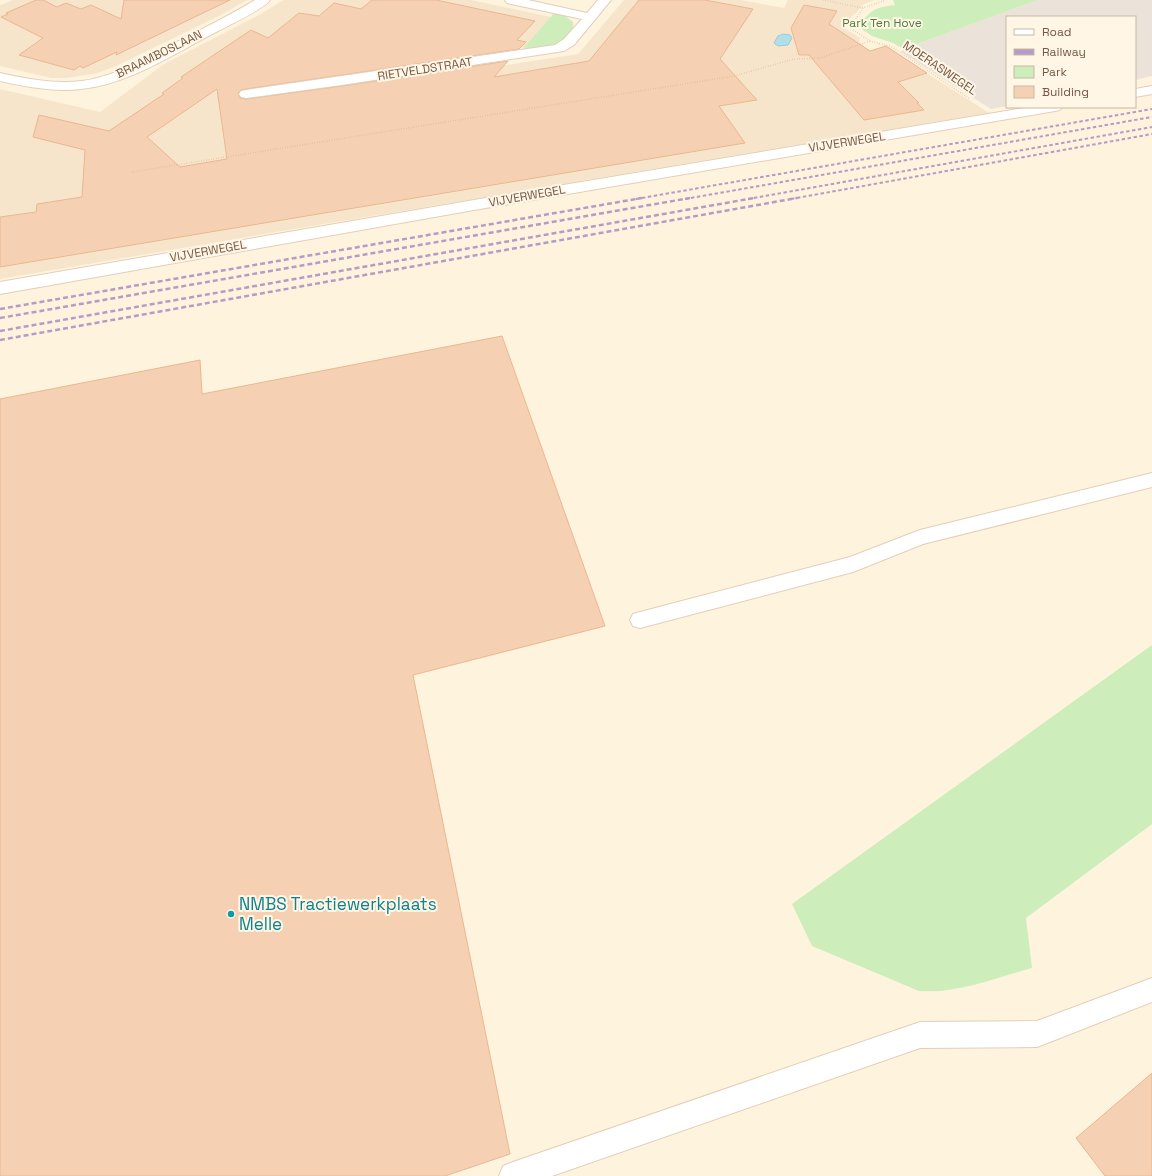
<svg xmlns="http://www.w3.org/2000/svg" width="1152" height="1176" viewBox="0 0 1152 1176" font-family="'Space Grotesk',sans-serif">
	<rect width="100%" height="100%" fill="#fef3dd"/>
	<g fill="#f7e5cb">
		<path d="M13,0H247L219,16L116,66L98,73L67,78H51L0,66V5Z"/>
		<path d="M283,0H471L551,17L525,47L342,74H249L225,108L578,54L624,0H741L784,8L788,0H875L864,4L842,27L860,38L859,42L869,51L886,47L989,113L282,231L0,279V89L100,112L164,64L261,14Z"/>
	</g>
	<path fill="#ebe3da" d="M1038,0H1152V76L1135,80V17H1007V106L991,109L901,52L903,49Z"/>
	<g fill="#cdedbb">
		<path d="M893,0H1038L903,49L893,43L872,36L857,26C873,10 872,8 895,5Z"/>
		<path d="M554,13L565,16L573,22C574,27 572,30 569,34C557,48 539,48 522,50Z"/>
		<path d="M1152,645V824L1026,918L1032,968C995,978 957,994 919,991L812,946L792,904Z"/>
	</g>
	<path fill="#b1dfe9" stroke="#96cedc" d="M783,34L790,35L792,38L788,45L778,46L774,43L778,36Z"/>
	<g fill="#f6d0b2" stroke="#eab791" fill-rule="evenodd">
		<path d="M36,0H43L57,7L66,3L81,9L91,5L121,19L124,0H230L116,55L117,52L83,68L80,66L74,70L19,55L43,38L1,17L8,14L6,13Z"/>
		<path d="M372,0H436L535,21L517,40L526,42L519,49L246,89L241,90L238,93L240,98L246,99L342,86L508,61L494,77L589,61L639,0H705L753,9L720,59L757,100L719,106L745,143L0,267V217L36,212L37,204L82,197L85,150L33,137L39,115L109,131L164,94L162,93L183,78L181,77L251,30L268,38L299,13L319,16L334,3L361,9ZM217,89L227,159L180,167L147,137Z"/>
		<path d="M804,5L837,11L829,24L870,51L886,46L927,73L898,82L919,103H917L924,110L864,120L809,55H799L791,28Z"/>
		<path d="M502,336L605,626L413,675L510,1154L445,1176H0V399L200,360L202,394Z"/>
		<path d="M1152,1073V1176H1105L1076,1138Z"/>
	</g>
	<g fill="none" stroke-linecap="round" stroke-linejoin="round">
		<g stroke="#e3ceb9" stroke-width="2">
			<g id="service">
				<path d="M1152,473V487L923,544L853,572L640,628L633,626L630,620L633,614L640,612L850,557L920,530Z"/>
				<path d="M1152,978V1002L1037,1047L920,1048L552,1176H499L503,1166L513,1162L920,1022L1037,1021Z"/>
			</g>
		</g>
		<g stroke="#e3ceb9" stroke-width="2">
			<g id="minor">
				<path d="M255,0H270C264,9 229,25 218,31C175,53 130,84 81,89C54,92 27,87 0,81V73C27,79 54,84 82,81C113,77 142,60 169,46C198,31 227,17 255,0Z"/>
				<path d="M505,0H528L587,13L598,0H611L574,45L564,51L342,85L246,98L241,97L239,94L241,91L246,90L555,45L564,39L582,19L511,4L507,3Z"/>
				<path d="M1152,86V94L1135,97V89Z"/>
				<path d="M1030,107H1062L1060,110L1055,111L474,210L0,294V282L474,200Z"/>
			</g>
		</g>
		<g stroke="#dbb396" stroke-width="1.5" stroke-dasharray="0.5 2" stroke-linecap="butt">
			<path d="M823,0L863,8L886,0"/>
			<path d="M863,8L850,28L870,41L892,47L970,99"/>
			<path d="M132,172L734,76L794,59L820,58L870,41"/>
		</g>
		<use href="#service" fill="#fff" fill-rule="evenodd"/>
		<use href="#minor" fill="#fff" fill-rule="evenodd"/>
		<g stroke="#b59cc7" stroke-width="2" stroke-dasharray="3.5 2.5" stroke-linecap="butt">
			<path d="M636,199L1152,109"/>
			<path d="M685,199L1152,117"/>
			<path d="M748,199L1152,127"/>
			<path d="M791,199L1152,134"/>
		</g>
		<g stroke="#b59cc7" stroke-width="2.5" stroke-dasharray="5 3" stroke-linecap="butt">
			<path d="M0,309L642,198"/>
			<path d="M0,318L690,198"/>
			<path d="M0,331L754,198"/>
			<path d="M0,340L797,198"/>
		</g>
	</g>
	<circle fill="#0f9aa8" stroke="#fff6e6" stroke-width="1.5" cx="231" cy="914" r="4"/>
	<g text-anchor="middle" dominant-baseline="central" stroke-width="4" stroke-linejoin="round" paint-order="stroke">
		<g font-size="12" fill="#4c7d3a" stroke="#fff6e6">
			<text x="882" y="23">Park Ten Hove</text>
		</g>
		<g font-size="12" fill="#765844" stroke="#fff6e6">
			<text transform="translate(159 54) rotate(-26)">BRAAMBOSLAAN</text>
			<text transform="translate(940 68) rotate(34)">MOERASWEGEL</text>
			<text transform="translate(425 69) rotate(-9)">RIETVELDSTRAAT</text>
			<text transform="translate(847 142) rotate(-9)">VIJVERWEGEL</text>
			<text transform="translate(527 196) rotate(-10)">VIJVERWEGEL</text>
			<text transform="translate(208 251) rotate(-10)">VIJVERWEGEL</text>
		</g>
		<g font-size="17" fill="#0d838f" stroke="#fff6e6" text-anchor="start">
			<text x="239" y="904">NMBS Tractiewerkplaats<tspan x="239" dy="20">Melle</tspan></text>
		</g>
	</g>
	<rect x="1006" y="16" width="130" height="92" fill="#fff6e6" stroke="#c8b7a5"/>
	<rect x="1014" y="29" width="20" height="6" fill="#ffffff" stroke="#c8b7a5"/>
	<text x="1042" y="36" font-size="12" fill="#765844">Road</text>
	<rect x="1014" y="49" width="20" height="6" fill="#b59cc7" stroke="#c8b7a5"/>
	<text x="1042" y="56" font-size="12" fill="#765844">Railway</text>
	<rect x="1014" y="66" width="20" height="12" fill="#cdedbb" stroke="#c8b7a5"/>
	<text x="1042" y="76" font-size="12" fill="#765844">Park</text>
	<rect x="1014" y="86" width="20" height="12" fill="#f6d0b2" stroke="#c8b7a5"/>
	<text x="1042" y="96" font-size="12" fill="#765844">Building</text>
</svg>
